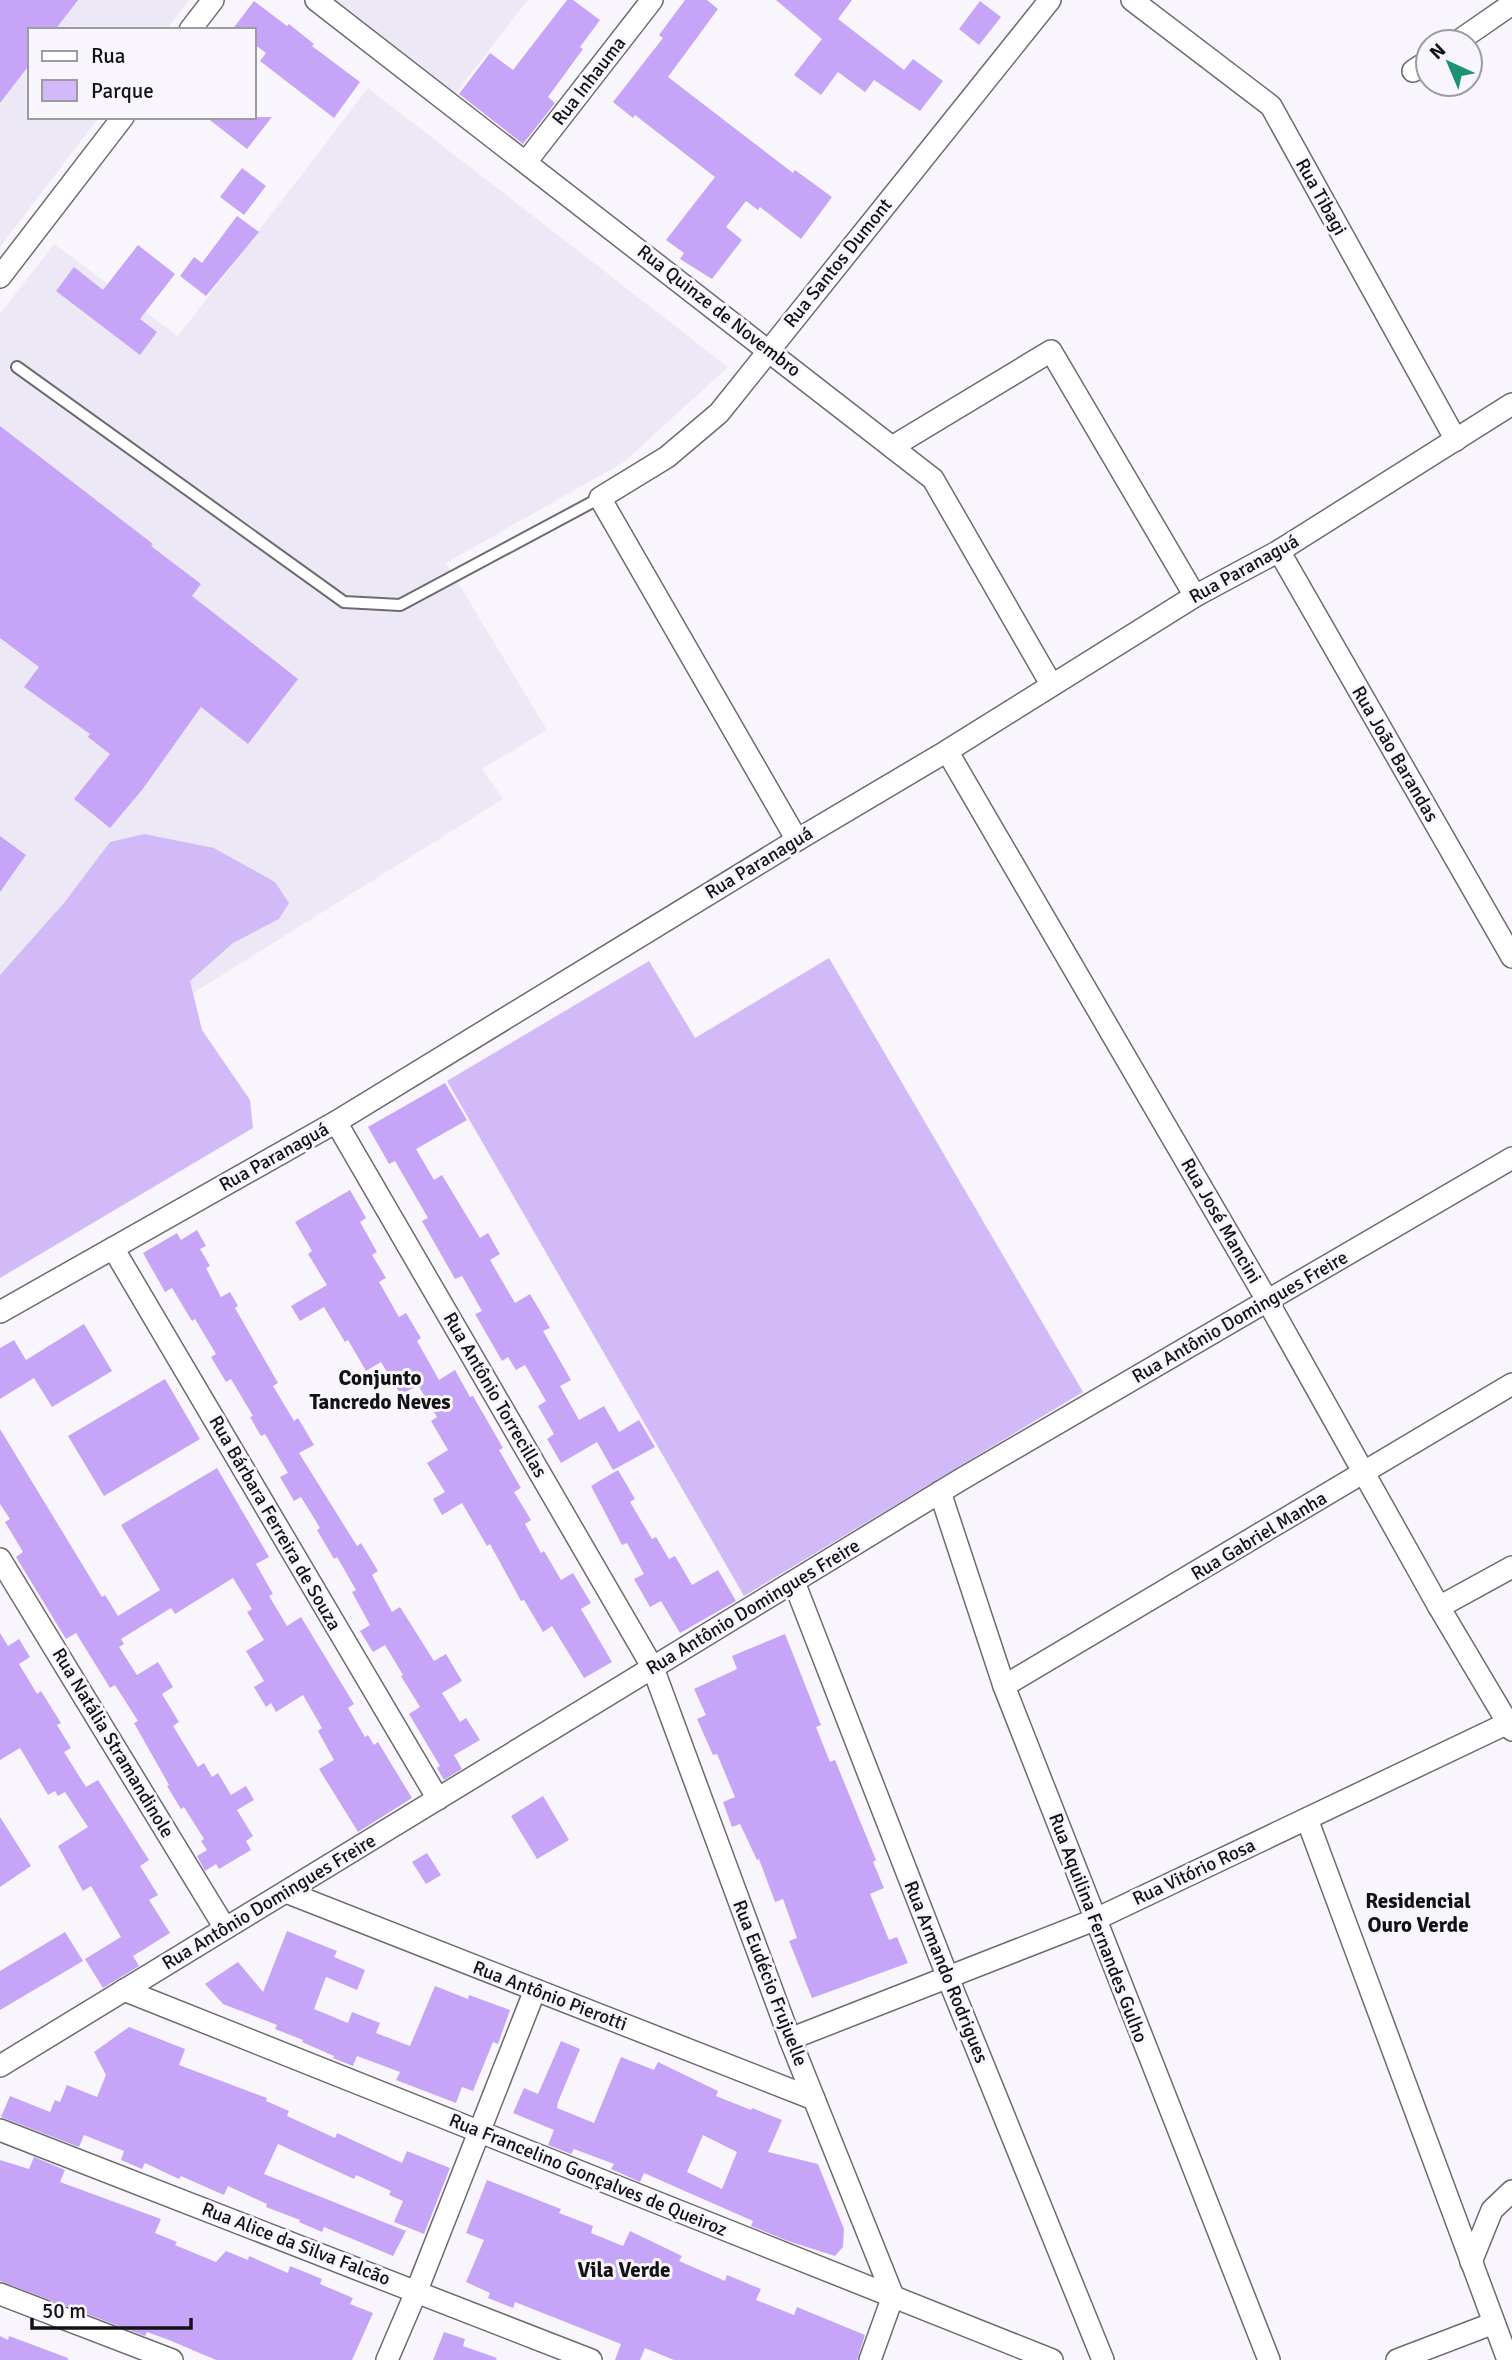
<svg xmlns="http://www.w3.org/2000/svg" width="1512" height="2360" viewBox="0 0 1512 2360" font-family="Signika,sans-serif">
	<rect width="100%" height="100%" fill="#f8f6fc"/>
	<g fill="#ede8f5">
		<path d="M0,0H189L166,30H30V117H99L0,247Z"/>
		<path d="M328,0H528L452,98Z"/>
		<path d="M368,88L728,367L624,462L446,563L547,730L482,769L503,799L45,1086L0,1050V314L54,244L178,336Z"/>
	</g>
	<g fill="#d2baf8">
		<path d="M144,834L214,848L275,882L289,903L279,919L233,943L190,981L202,1030L250,1100L253,1128L0,1278V975L64,903L110,842Z"/>
		<path d="M829,958L1083,1392L744,1596L447,1081L649,961L695,1038Z"/>
	</g>
	<g fill="#c6a5f8" fill-rule="evenodd">
		<path d="M0,0H78L55,30H30V64L0,103Z"/>
		<path d="M567,0H573L600,20L580,47L583,49L548,97L555,103L523,144L459,94L490,53L513,70Z"/>
		<path d="M685,0H707L718,9L668,77L793,173L795,170L832,197L801,239L760,207L758,210L746,201L726,227L742,240L712,279L680,259L684,253L666,240L715,177L635,115L633,118L613,102L663,38L659,35Z"/>
		<path d="M776,0H852L838,19L904,70L913,59L943,81L920,111L874,80L865,92L838,72L821,95L794,75L822,39Z"/>
		<path d="M254,1L287,26L289,24L314,44L312,46L360,82L334,118L260,61L266,53L254,44V30H232Z"/>
		<path d="M980,1L1001,17L979,45L959,29Z"/>
		<path d="M206,117H272L247,149Z"/>
		<path d="M242,168L266,186L244,215L220,197Z"/>
		<path d="M237,216L259,232L206,296L180,276L194,257L202,263Z"/>
		<path d="M138,245L175,274L140,319L157,332L140,355L56,291L74,267L103,290Z"/>
		<path d="M0,426L153,544L151,546L201,584L192,596L298,679L248,744L201,707L142,790L110,828L74,799L110,754L88,737L90,734L24,687L39,667L0,638Z"/>
		<path d="M0,836L26,855L0,892Z"/>
		<path d="M445,1083L467,1120L416,1149L434,1180L442,1175L480,1238L488,1233L500,1254L490,1260L515,1303L530,1294L550,1328L543,1331L571,1380L560,1386L579,1420L604,1406L619,1432L639,1420L655,1447L613,1470L597,1442L561,1463L547,1439L554,1434L538,1406L546,1401L525,1365L516,1370L508,1357L502,1361L475,1314L482,1311L462,1276L455,1279L422,1221L428,1218L395,1161L389,1164L368,1127Z"/>
		<path d="M350,1190L366,1218L360,1222L377,1252L372,1255L386,1278L379,1282L399,1317L406,1313L421,1338L417,1341L439,1380L455,1370L470,1397L473,1396L503,1448L499,1450L521,1488L514,1492L531,1520L525,1524L541,1553L544,1551L561,1580L573,1573L591,1603L581,1609L612,1662L584,1678L552,1626L543,1632L524,1600L521,1601L490,1544L487,1546L462,1503L442,1515L433,1499L445,1492L427,1463L448,1450L431,1421L437,1417L418,1385L401,1395L381,1362L366,1371L348,1340L345,1342L324,1307L300,1321L291,1306L327,1285L308,1254L312,1251L295,1222Z"/>
		<path d="M197,1230L206,1246L200,1249L210,1266L206,1268L221,1297L230,1292L238,1306L235,1308L278,1383L273,1386L294,1421L298,1418L314,1445L299,1453L357,1546L361,1543L378,1571L372,1575L392,1612L400,1607L434,1661L446,1654L462,1681L442,1693L460,1722L466,1718L480,1740L454,1755L462,1769L444,1780L437,1768L440,1766L409,1714L420,1707L401,1676L403,1675L385,1645L373,1652L360,1631L370,1625L352,1592L356,1590L337,1557L334,1559L317,1530L320,1528L301,1497L294,1501L280,1477L288,1473L265,1434L261,1436L250,1417L253,1416L231,1379L226,1382L211,1357L216,1354L195,1319L192,1321L172,1288L165,1292L143,1253L177,1233L181,1240Z"/>
		<path d="M84,1324L112,1371L52,1407L34,1378L0,1399V1348L14,1340L26,1360Z"/>
		<path d="M165,1379L200,1439L104,1496L68,1436Z"/>
		<path d="M0,1429L102,1597L105,1595L118,1616L160,1590L121,1525L217,1468L269,1557L256,1564L273,1594L269,1596L287,1626L301,1617L354,1704L348,1708L365,1737L368,1735L374,1745L378,1742L412,1798L358,1832L319,1769L334,1760L318,1731L322,1728L303,1695L276,1712L271,1703L266,1707L254,1687L264,1681L246,1651L264,1640L247,1612L252,1609L233,1578L175,1614L171,1608L121,1639L124,1644L119,1647L137,1675L158,1662L173,1687L162,1694L179,1722L173,1726L198,1767L204,1763L212,1777L218,1773L231,1795L246,1786L254,1800L237,1810L253,1836L246,1841L251,1850L219,1869L216,1864L205,1871L197,1856L207,1850L201,1841L204,1839L184,1807L181,1809L167,1786L169,1785L134,1723L138,1721L115,1685L110,1688L76,1633L66,1639L16,1557L23,1552L5,1522L10,1519L0,1504Z"/>
		<path d="M618,1470L635,1499L630,1502L652,1539L656,1537L669,1559L675,1556L692,1585L718,1570L736,1601L680,1633L661,1601L650,1607L634,1579L644,1574L627,1543L622,1545L591,1486Z"/>
		<path d="M0,1633L8,1646L19,1639L30,1657L19,1664L37,1694L41,1691L61,1723L57,1725L71,1748L64,1752L86,1787L98,1780L149,1860L140,1866L158,1895L149,1900L170,1933L133,1956L139,1966L103,1988L85,1959L121,1937L91,1886L83,1891L58,1846L88,1827L65,1792L58,1796L55,1791L48,1795L20,1748L0,1760Z"/>
		<path d="M785,1634L821,1725L816,1727L830,1762L835,1760L876,1860L873,1862L884,1888L870,1894L889,1940L897,1937L908,1963L812,1998L789,1941L797,1938L783,1899L775,1902L759,1859L757,1860L740,1824L732,1827L723,1802L735,1797L717,1754L713,1755L697,1719L706,1715L694,1689L737,1669L732,1656Z"/>
		<path d="M543,1796L569,1840L537,1859L511,1816Z"/>
		<path d="M0,1817L31,1866L0,1887Z"/>
		<path d="M427,1853L441,1875L426,1884L412,1862Z"/>
		<path d="M287,1931L337,1951L334,1957L365,1970L357,1990L326,1977L314,2009L348,2023L352,2012L380,2023L376,2033L410,2046L435,1986L468,1999L469,1995L510,2010L498,2044L493,2042L473,2091L462,2087L456,2103L396,2080L400,2072L357,2056L353,2066L333,2058L334,2056L302,2042L303,2040L275,2029L277,2025L223,2004L205,1984L238,1962L263,1992Z"/>
		<path d="M65,1932L83,1961L0,2010V1971Z"/>
		<path d="M129,2027L185,2049L179,2065L267,2098L266,2101L289,2111L287,2116L335,2138L337,2133L402,2163L407,2151L450,2168L424,2234L394,2222L403,2201L389,2195L391,2191L356,2175L354,2179L278,2144L264,2174L406,2231L393,2256L324,2227L322,2232L299,2222L300,2220L266,2207L267,2204L228,2186L224,2195L181,2176L179,2179L145,2163L142,2169L121,2160L124,2151L84,2135L79,2147L1,2117L10,2096L50,2112L55,2100L60,2102L67,2085L97,2097L106,2075L94,2052Z"/>
		<path d="M561,2041L580,2049L558,2102L557,2108L594,2123L621,2057L654,2070L658,2062L718,2091L716,2096L751,2110L752,2108L782,2120L768,2152L818,2164L844,2229L843,2247L835,2256L788,2241L751,2226L753,2221L644,2173L640,2182L611,2169L614,2164L574,2149L571,2154L548,2145L554,2130L513,2113L524,2088L538,2094ZM703,2135L737,2152L722,2189L687,2172Z"/>
		<path d="M34,2157L65,2170L60,2182L161,2219L155,2233L177,2242L175,2245L216,2262L226,2251L248,2260L249,2256L288,2273L290,2266L322,2279L320,2284L353,2298L350,2304L373,2313L352,2360H216L169,2340L147,2332L145,2336L0,2281V2160L29,2169Z"/>
		<path d="M487,2180L561,2209L559,2213L593,2226L591,2233L623,2246L630,2231L682,2256L679,2261L725,2281L727,2275L761,2289L756,2300L794,2315L797,2307L865,2335L857,2360H674L645,2348L640,2360H615L621,2344L515,2302L513,2308L488,2298L490,2293L466,2282L484,2240L466,2233Z"/>
		<path d="M444,2332L465,2339L463,2346L497,2358L496,2360H433Z"/>
		<path d="M0,2336L8,2340L9,2336L68,2358V2360H0Z"/>
	</g>
	<g fill="none" stroke-linecap="round" stroke-linejoin="round">
		<g stroke="#6d6b70" stroke-width="14">
			<path id="service" d="M17,367L344,602L400,605L600,498"/>
		</g>
		<g stroke="#6d6b70" stroke-width="24">
			<g id="minor">
				<path d="M316,0L933,479L1051,684"/>
				<path d="M1132,0L1271,106L1456,440"/>
				<path d="M190,30L213,0"/>
				<path d="M1457,42L1512,4"/>
				<path d="M1413,71L1428,61"/>
				<path d="M526,162L652,0"/>
				<path d="M0,277L123,117"/>
				<path d="M892,447L1051,351L1195,596"/>
				<path d="M1279,551L1512,957"/>
				<path d="M947,751L1267,1300L1439,1607L1512,1730"/>
				<path d="M797,840L600,498L667,457L719,413L1050,0"/>
				<path d="M336,1122L653,1668L790,2039L893,2296L870,2360"/>
				<path d="M113,1248L438,1799"/>
				<path d="M0,1312L336,1122L797,840L947,751L1195,596L1279,551L1512,404"/>
				<path d="M940,1492L1004,1686L1269,2360"/>
				<path d="M0,1559L225,1928"/>
				<path d="M794,1582L948,1978L1103,2360"/>
				<path d="M1439,1607L1512,1567"/>
				<path d="M1004,1686L1512,1384"/>
				<path d="M1307,1819L1508,2360"/>
				<path d="M286,1892L814,2099"/>
				<path d="M124,1990L1052,2360"/>
				<path d="M790,2039L1094,1920L1512,1721"/>
				<path d="M0,2066L960,1480L1512,1158"/>
				<path d="M0,2130L591,2360"/>
				<path d="M1471,2262L1492,2210L1512,2191"/>
				<path d="M0,2294L172,2360"/>
				<path d="M387,2360L417,2290L535,1990"/>
				<path d="M1397,2360L1494,2323"/>
			</g>
		</g>
		<use href="#service" stroke="#fff" stroke-width="10"/>
		<use href="#minor" stroke="#fff" stroke-width="21"/>
	</g>
	<g text-anchor="middle" dominant-baseline="central" stroke-width="6" stroke-linejoin="round" paint-order="stroke">
		<g font-size="19" fill="#131214" stroke="#f8f6fc">
			<text transform="translate(589 81) rotate(-52)">Rua Inhauma</text>
			<text transform="translate(1321 197) rotate(61)">Rua Tibagi</text>
			<text transform="translate(838 263) rotate(-51)">Rua Santos Dumont</text>
			<text transform="translate(719 311) rotate(38)">Rua Quinze de Novembro</text>
			<text transform="translate(1244 569) rotate(-29)">Rua Paranaguá</text>
			<text transform="translate(1395 754) rotate(60)">Rua João Barandas</text>
			<text transform="translate(759 863) rotate(-31)">Rua Paranaguá</text>
			<text transform="translate(274 1157) rotate(-29)">Rua Paranaguá</text>
			<text transform="translate(1221 1221) rotate(60)">Rua José Mancini</text>
			<text transform="translate(1240 1317) rotate(-30)">Rua Antônio Domingues Freire</text>
			<text transform="translate(495 1395) rotate(60)">Rua Antônio Torrecillas</text>
			<text transform="translate(275 1523) rotate(60)">Rua Bárbara Ferreira de Souza</text>
			<text transform="translate(1259 1536) rotate(-31)">Rua Gabriel Manha</text>
			<text transform="translate(753 1607) rotate(-31)">Rua Antônio Domingues Freire</text>
			<text transform="translate(113 1743) rotate(59)">Rua Natália Stramandinole</text>
			<text transform="translate(1194 1872) rotate(-25)">Rua Vitório Rosa</text>
			<text transform="translate(269 1902) rotate(-31)">Rua Antônio Domingues Freire</text>
			<text transform="translate(1098 1928) rotate(69)">Rua Aquilina Fernandes Gulho</text>
			<text transform="translate(946 1972) rotate(68)">Rua Armando Rodrigues</text>
			<text transform="translate(770 1983) rotate(69)">Rua Eudécio Frujuelle</text>
			<text transform="translate(550 1996) rotate(21)">Rua Antônio Pierotti</text>
			<text transform="translate(588 2175) rotate(22)">Rua Francelino Gonçalves de Queiroz</text>
			<text transform="translate(296 2244) rotate(21)">Rua Alice da Silva Falcão</text>
		</g>
		<g font-size="21" font-weight="bold" fill="#131214" stroke="#f8f6fc">
			<text x="380" y="1378">Conjunto<tspan x="380" dy="24">Tancredo Neves</tspan></text>
			<text x="1418" y="1901">Residencial<tspan x="1418" dy="24">Ouro Verde</tspan></text>
			<text x="624" y="2270">Vila Verde</text>
		</g>
	</g>
	<rect x="28" y="28" width="228" height="91" fill="#f8f6fc" stroke="#9c9b9f" stroke-width="2"/>
	<rect x="42" y="51" width="35" height="10" fill="#ffffff" stroke="#9c9b9f" stroke-width="2"/>
	<text x="91" y="63" font-size="21" fill="#131214">Rua</text>
	<rect x="42" y="80" width="35" height="21" fill="#d2baf8" stroke="#9c9b9f" stroke-width="2"/>
	<text x="91" y="98" font-size="21" fill="#131214">Parque</text>
	<g transform="translate(1449 63) rotate(316)"><circle r="33" fill="#f8f6fc" stroke="#9c9b9f" stroke-width="2"/>
	<path d="M0-5L12 26L0 18L-12 26Z" fill="#1c9175"/>
	<text y="-10" font-size="19" font-weight="bold" text-anchor="middle" fill="#131214">N</text>
	</g>
	<path d="M32 2318v10h159v-10" fill="none" stroke="#131214" stroke-width="3.5"/>
	<text x="42" y="2318" font-size="21" fill="#131214" stroke="#f8f6fc" stroke-width="5" paint-order="stroke">50 m</text>
</svg>
